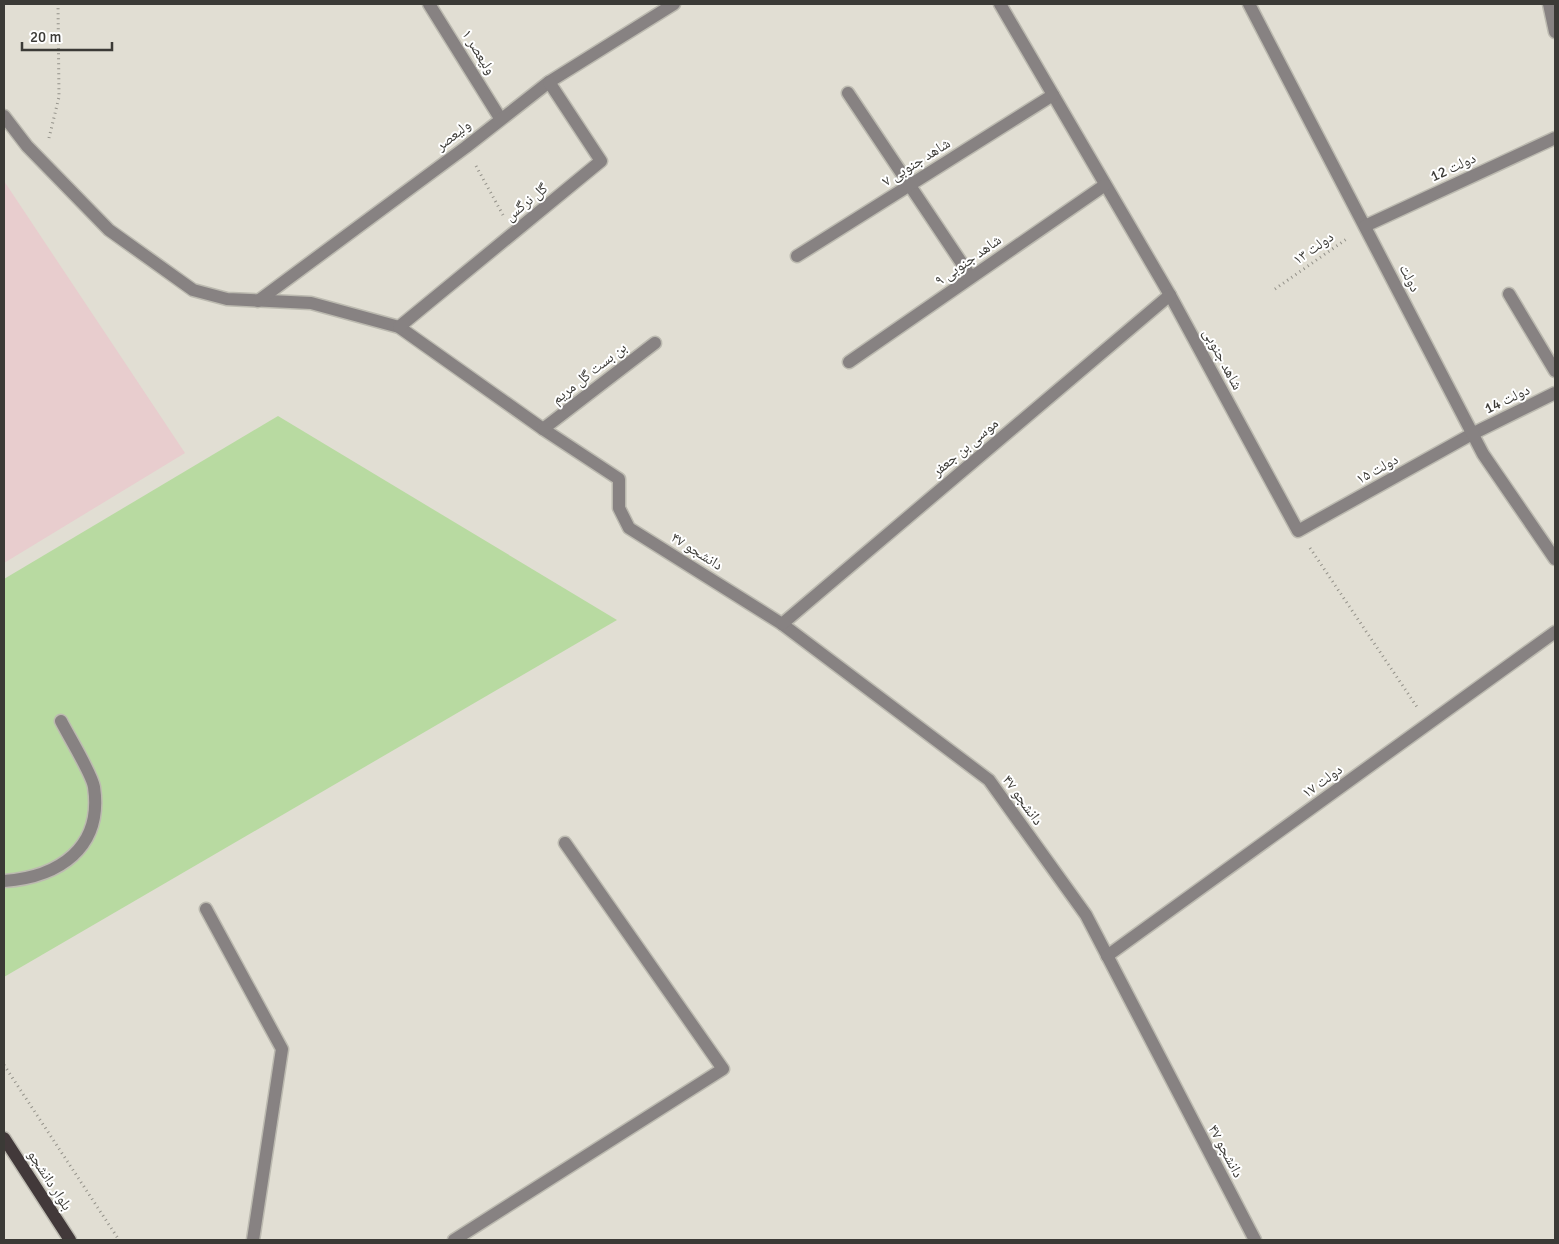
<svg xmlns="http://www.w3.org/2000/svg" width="1559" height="1244" viewBox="0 0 1559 1244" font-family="Signika,'Noto Naskh Arabic',sans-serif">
	<rect width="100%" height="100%" fill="#e1ded3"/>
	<path fill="#e8cdce" d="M4,181L185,453L4,563Z"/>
	<path fill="#b8daa1" d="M278,416L617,620L4,977V579Z"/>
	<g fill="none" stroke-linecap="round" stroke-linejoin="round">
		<g stroke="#bcbab0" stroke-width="15">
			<g id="minor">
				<path d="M429,4L500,118"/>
				<path d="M1000,4L1170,295L1298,531L1472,434L1555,393"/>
				<path d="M1249,4L1483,454L1555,559"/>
				<path d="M1549,4L1555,32"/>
				<path d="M848,93L971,277"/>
				<path d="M4,116L27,146L109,230L193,290L227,299L311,303L399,327L543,429L619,479V508L629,528L782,624L989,780L1086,915L1255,1240"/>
				<path d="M1365,226L1555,138"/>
				<path d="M797,256L1053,95"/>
				<path d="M1509,294L1555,371"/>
				<path d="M258,301L466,147L549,82L674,4"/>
				<path d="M399,327L601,161L549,82"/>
				<path d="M849,362L1105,185"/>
				<path d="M543,429L655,343"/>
				<path d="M782,624L1170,295"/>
				<path d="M4,881C59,877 103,848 94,787C92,774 68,735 61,721"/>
				<path d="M206,909L282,1049L253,1240"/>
				<path d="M1107,956L1555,632"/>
				<path d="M454,1240L723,1069L565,843"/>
			</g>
		</g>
		<g stroke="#bcbab0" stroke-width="15">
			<path id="major" d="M4,1138L70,1240"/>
		</g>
		<g stroke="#939189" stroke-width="3" stroke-dasharray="1 4" stroke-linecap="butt">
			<path d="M49,138L59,97L58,4"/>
			<path d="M476,166L503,215"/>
			<path d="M1275,289L1348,238"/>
			<path d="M1310,548L1417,707"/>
			<path d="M4,1065L119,1240"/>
		</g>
		<use href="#minor" stroke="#878282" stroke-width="12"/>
		<use href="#major" stroke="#42393a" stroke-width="12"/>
	</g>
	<g text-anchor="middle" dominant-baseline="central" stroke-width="4" stroke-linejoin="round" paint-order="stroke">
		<g font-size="15" fill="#3b3a36" stroke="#fff">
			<text transform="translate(479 52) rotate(58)">ولیعصر ۱</text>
			<text transform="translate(453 135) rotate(-38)">ولیعصر</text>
			<text transform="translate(916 162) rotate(-32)">شاهد جنوبی ۷</text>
			<text transform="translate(1453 167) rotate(-25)">دولت 12</text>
			<text transform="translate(526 202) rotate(-39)">گل نرگس</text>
			<text transform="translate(1313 248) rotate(-35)">دولت ۱۳</text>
			<text transform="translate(968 260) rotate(-35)">شاهد جنوبی ۹</text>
			<text transform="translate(1410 278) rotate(63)">دولت</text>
			<text transform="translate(1223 359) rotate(62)">شاهد جنوبی</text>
			<text transform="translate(589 373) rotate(-38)">بن بست گل مریم</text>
			<text transform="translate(1507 399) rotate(-26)">دولت 14</text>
			<text transform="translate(965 447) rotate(-40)">موسی بن جعفر</text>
			<text transform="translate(1377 469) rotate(-29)">دولت ۱۵</text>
			<text transform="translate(697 551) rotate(32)">دانشجو ۴۷</text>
			<text transform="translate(1322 781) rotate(-36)">دولت ۱۷</text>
			<text transform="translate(1023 800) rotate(54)">دانشجو ۴۷</text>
			<text transform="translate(1226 1151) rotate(62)">دانشجو ۴۷</text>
			<text transform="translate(50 1180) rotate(57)">بلوار دانشجو</text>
		</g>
	</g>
	<rect width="1559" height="1244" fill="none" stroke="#3b3a36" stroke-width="10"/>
	<path d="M22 42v8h90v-8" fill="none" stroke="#3b3a36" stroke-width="2.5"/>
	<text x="30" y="42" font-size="15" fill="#3b3a36" stroke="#ffffff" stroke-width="4" paint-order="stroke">20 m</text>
</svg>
